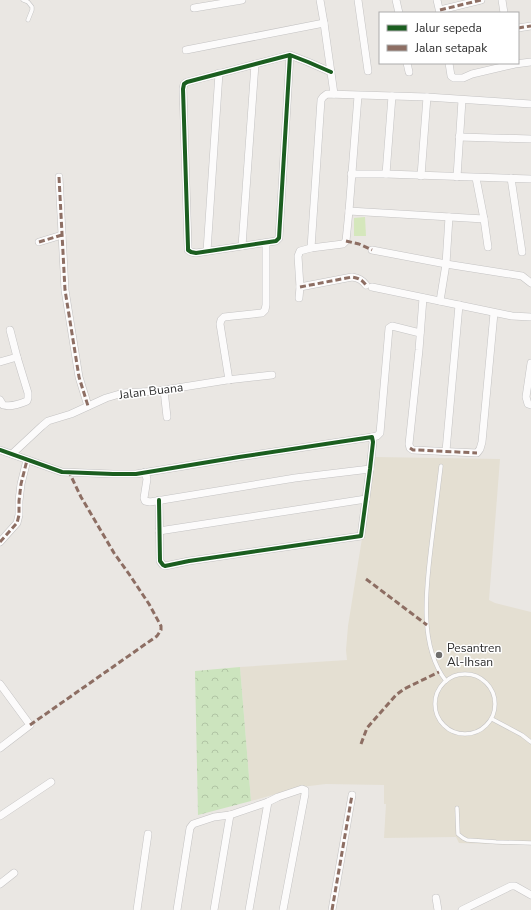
<svg xmlns="http://www.w3.org/2000/svg" width="531" height="910" viewBox="0 0 531 910" font-family="'Nunito Sans',sans-serif">
	<defs>
		<pattern id="forest-crowns" width="20" height="18" patternUnits="userSpaceOnUse"><rect width="20" height="18" fill="#cce4be"/><path d="M2 6a3 3 0 1 1 6 0M12 15a3 3 0 1 1 6 0" fill="none" stroke="#b0c4a4"/></pattern>
	</defs>
	<rect width="100%" height="100%" fill="#eae7e3"/>
	<path fill="#e4dfd2" d="M375,457L500,459L489,600L495,603L531,612V845L459,843L456,837L384,838L386,804H384V785L326,784L301,787L251,801L240,667L347,660L346,650L348,626Z"/>
	<path fill="url(#forest-crowns)" d="M240,667L251,801L198,815L195,671Z"/>
	<path fill="#d5e7bc" d="M365,217L366,236H354V218Z"/>
	<g fill="none" stroke-linecap="round" stroke-linejoin="round">
		<g stroke="#c4c3c3" stroke-width="4.5">
			<g id="service">
				<path d="M23,0L28,2L32,7V10L28,20"/>
				<path d="M441,466C438,490 435,514 432,539C427,582 417,644 446,681"/>
				<circle cx="465" cy="704" r="30"/>
				<path d="M492,719L522,735L531,742"/>
				<path d="M457,808L458,834L463,838L467,840L496,842L531,843"/>
			</g>
		</g>
		<g stroke="#c4c3c3" stroke-width="8">
			<g id="minor">
				<path d="M320,0L324,23L334,94"/>
				<path d="M358,0L368,71"/>
				<path d="M396,0L399,13"/>
				<path d="M437,0L440,13"/>
				<path d="M502,0L504,13"/>
				<path d="M194,8L242,0"/>
				<path d="M440,10L481,0"/>
				<path d="M518,28L531,26"/>
				<path d="M186,50L324,23"/>
				<path d="M290,55L279,238L276,241L196,253L191,252L188,250V247L183,89L184,84L187,82L290,55L308,62L331,72"/>
				<path d="M407,63L409,72"/>
				<path d="M449,63L451,76L454,78H463L472,74L515,64L531,62"/>
				<path d="M459,137L531,139"/>
				<path d="M351,174H386L531,179"/>
				<path d="M386,174L392,96"/>
				<path d="M421,176L427,97"/>
				<path d="M59,177L65,290L79,377L88,406"/>
				<path d="M457,177L462,100"/>
				<path d="M476,178L484,219L488,247"/>
				<path d="M511,178L522,252"/>
				<path d="M349,211L484,219"/>
				<path d="M39,242L62,235"/>
				<path d="M242,246L255,64"/>
				<path d="M311,248L321,100L323,97L327,94L427,97L531,104"/>
				<path d="M372,250L446,264L522,276L531,283"/>
				<path d="M207,251L219,73"/>
				<path d="M300,287L352,277C359,278 362,280 366,285"/>
				<path d="M372,287L512,316L531,317"/>
				<path d="M299,298L300,287L298,256L300,251L311,248L343,244L346,241L349,211L358,96"/>
				<path d="M423,298L419,350L409,444L410,448L413,450L477,453L480,449L482,442L494,313"/>
				<path d="M440,301L446,264L449,217"/>
				<path d="M0,362L17,357L10,330"/>
				<path d="M531,363L526,397L528,404L531,405"/>
				<path d="M229,380L220,324L221,320L224,317L262,313L265,310L266,305V243"/>
				<path d="M164,390L167,417"/>
				<path d="M0,400L3,405C10,407 20,404 27,401L28,398V393L17,357"/>
				<path d="M372,437L377,436L380,433L389,328L392,326L420,333"/>
				<path d="M0,450L62,472L113,474H136L239,457L372,437L373,442L370,469L361,536L189,561L165,566L163,565L160,561L159,500"/>
				<path d="M446,451L459,305"/>
				<path d="M12,454L42,426L48,421L71,414L106,398L123,393L158,391L227,380L272,375"/>
				<path d="M145,472L147,479L144,498L145,501L150,502L295,478L370,469"/>
				<path d="M159,531L366,499"/>
				<path d="M0,542L17,523L19,515V501L21,484L27,460"/>
				<path d="M0,684L30,725L0,748"/>
				<path d="M0,816L51,782"/>
				<path d="M0,884L14,873"/>
				<path d="M436,898L438,910"/>
				<path d="M137,910L148,834"/>
				<path d="M177,910L190,828L193,824L214,817L230,815L268,802L278,797L302,789L305,790V794L283,910"/>
				<path d="M214,910L230,815"/>
				<path d="M249,910L268,802"/>
				<path d="M332,910L352,795"/>
				<path d="M462,910L511,886H515L531,895"/>
			</g>
		</g>
		<use href="#service" stroke="#fcfbfb" stroke-width="3.5"/>
		<use href="#minor" stroke="#fcfbfb" stroke-width="7"/>
		<g stroke="#8d6e63" stroke-width="3" stroke-dasharray="6 3" stroke-linecap="butt">
			<path d="M440,10L481,0"/>
			<path d="M518,28L531,26"/>
			<path d="M59,177L65,290L79,377L88,406"/>
			<path d="M346,241L359,244L372,250"/>
			<path d="M39,242L62,235"/>
			<path d="M300,287L352,277C359,278 362,280 366,285"/>
			<path d="M410,448L413,450H417L477,453"/>
			<path d="M0,542L17,523L19,515V501L21,484L27,460"/>
			<path d="M366,579L427,625"/>
			<path d="M30,725L157,636L161,630V626L149,604L129,574L114,553L81,497L69,472"/>
			<path d="M361,744L367,728L396,695L404,689L439,672"/>
			<path d="M332,910L352,795"/>
		</g>
		<g stroke="#fff" stroke-width="6">
			<g id="cycleway">
				<path d="M290,55L279,238L276,241L196,253L191,252L188,250V247L183,89L184,84L187,82L290,55L308,62L331,72"/>
				<path d="M0,450L62,472L113,474H136L239,457L372,437L373,442L370,469L361,536L189,561L165,566L163,565L160,561L159,500"/>
			</g>
		</g>
		<use href="#cycleway" stroke="#1b5e20" stroke-width="4"/>
	</g>
	<circle fill="#6f6e6d" stroke="#fff" stroke-width="1.5" cx="439" cy="655" r="4"/>
	<g text-anchor="middle" dominant-baseline="central" stroke-width="3" stroke-linejoin="round" paint-order="stroke">
		<g font-size="12" fill="#2d2d2d" stroke="#fff">
			<text transform="translate(151 391) rotate(-7)">Jalan Buana</text>
		</g>
		<g font-size="12" fill="#2d2d2d" stroke="#fff" text-anchor="start">
			<text x="447" y="648">Pesantren<tspan x="447" dy="14">Al-Ihsan</tspan></text>
		</g>
	</g>
	<rect x="379" y="12" width="140" height="52" fill="#ffffff" stroke="#ababab"/>
	<rect x="387" y="25" width="20" height="6" fill="#1b5e20" stroke="#ababab"/>
	<text x="415" y="32" font-size="12" fill="#2d2d2d">Jalur sepeda</text>
	<rect x="387" y="45" width="20" height="6" fill="#8d6e63" stroke="#ababab"/>
	<text x="415" y="52" font-size="12" fill="#2d2d2d">Jalan setapak</text>
</svg>
